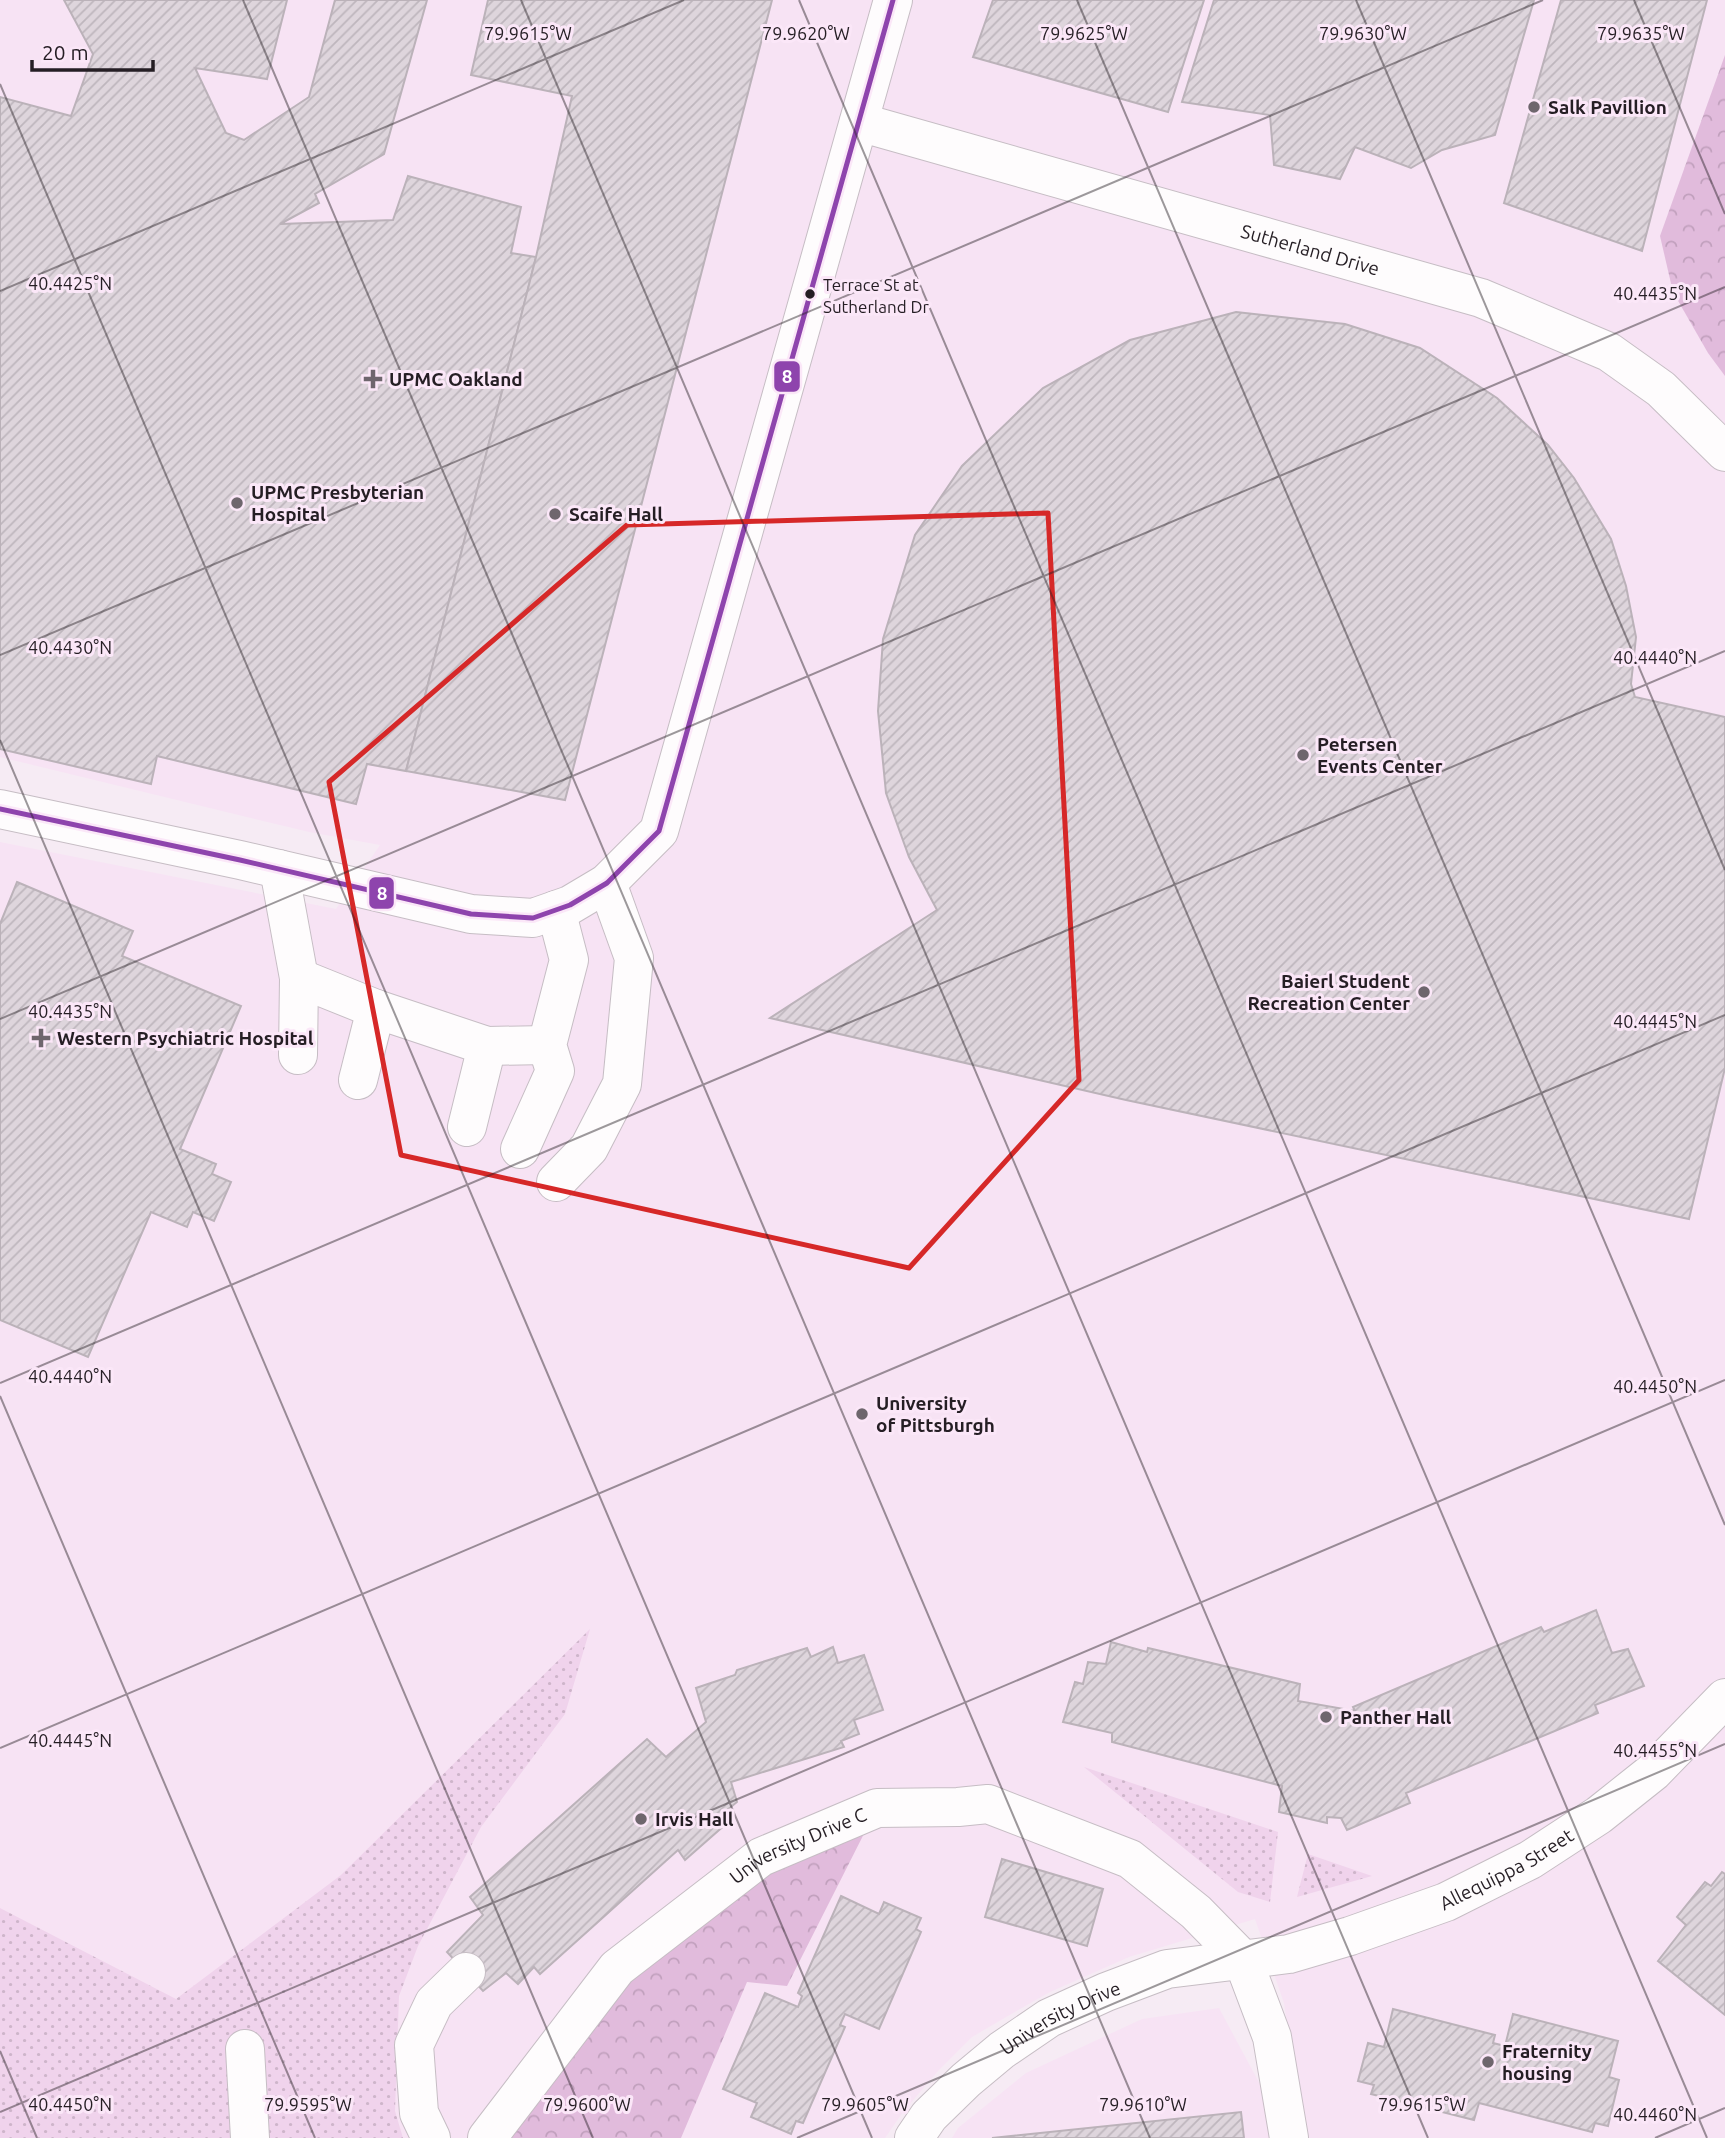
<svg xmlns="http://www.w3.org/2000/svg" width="1725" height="2138" viewBox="0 0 1725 2138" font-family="Ubuntu,sans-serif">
	<defs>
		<pattern id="grass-dots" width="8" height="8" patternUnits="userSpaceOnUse" patternTransform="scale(1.75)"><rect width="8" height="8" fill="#f0d3ec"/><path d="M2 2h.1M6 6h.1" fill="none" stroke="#ceb5ca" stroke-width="1.8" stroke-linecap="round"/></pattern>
		<pattern id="forest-crowns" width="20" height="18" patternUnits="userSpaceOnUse" patternTransform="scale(1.75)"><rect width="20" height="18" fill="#e1bbdc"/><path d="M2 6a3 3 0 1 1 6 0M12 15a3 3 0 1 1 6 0" fill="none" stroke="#c1a0bd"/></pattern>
		<pattern id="building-hatch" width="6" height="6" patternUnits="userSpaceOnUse" patternTransform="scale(1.75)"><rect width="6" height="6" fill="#ded5dc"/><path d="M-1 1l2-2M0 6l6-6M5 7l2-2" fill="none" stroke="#beb6bd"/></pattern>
	</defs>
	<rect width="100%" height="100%" fill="#f6ebf4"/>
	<g fill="#f7e3f4">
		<path d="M0,0H1725V2138H1304L1284,2003L1255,1919L1129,1957L1050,1992L1013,2013L972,2037L938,2071L903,2112L885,2138H0V842L336,909L380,845L309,832L0,757Z"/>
		<path d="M1219,2008L1263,2090L1269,2138H952L958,2128L1026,2073L1142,2019Z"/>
	</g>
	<g fill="url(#grass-dots)">
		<path d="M590,1629L565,1714L481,1827L418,1946L399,1996L395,2111L403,2138H0V1908L176,1999L341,1875Z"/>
		<path d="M1084,1767L1278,1832L1270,1902L1238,1892Z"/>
		<path d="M1308,1854L1372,1876L1297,1897Z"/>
	</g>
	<g fill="url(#forest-crowns)">
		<path d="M1725,55V376L1708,353L1673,292L1660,236Z"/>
		<path d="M877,1808L787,1986L747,1982L681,2138H487L617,1968Z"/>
	</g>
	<g fill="url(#building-hatch)" stroke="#bbb2b9" stroke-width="2">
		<path d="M64,0H287L267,79L195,68L226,133L244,140L309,97L335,0H427L384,154L315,194L319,203L280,224L393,220L408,176L521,207L511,253L536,257L406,771L367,764L356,804L157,756L151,784L0,749V97L71,116L93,54Z"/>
		<path d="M488,0H772L565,800L406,771L536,257L572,96L471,75Z"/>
		<path d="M993,0H1204L1168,112L973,57Z"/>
		<path d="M1214,0H1534L1495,135L1442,150L1411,168L1355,147L1340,179L1274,165L1270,115L1182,102Z"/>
		<path d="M1561,0H1707L1642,251L1504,203Z"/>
		<path d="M1236,312L1345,324L1420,348L1497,398L1548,445L1574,478L1611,539L1626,586L1636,637L1631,684L1635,697L1725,717V1068L1689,1219L1126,1100L770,1018L937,910L909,857L886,793L878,711L883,639L915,535L962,466L1043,388L1130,340Z"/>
		<path d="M17,882L133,931L122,956L241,1006L180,1149L216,1164L212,1174L231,1182L214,1221L193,1212L187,1227L151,1212L88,1357L0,1320V924Z"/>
		<path d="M1596,1610L1612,1653L1628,1649L1644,1686L1595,1705L1598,1713L1406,1793L1410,1803L1347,1830L1341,1818L1327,1817V1823L1279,1812L1282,1786L1112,1742V1733L1063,1722L1075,1682L1083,1684L1088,1662L1106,1664L1111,1642L1147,1652L1148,1648L1300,1684L1298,1701L1355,1711L1353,1707L1541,1627L1544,1632Z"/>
		<path d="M833,1647L838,1663L864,1655L883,1710L854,1720L859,1734L841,1741L844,1747L731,1782L737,1802L721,1815L727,1823L685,1860L678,1850L540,1974L534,1967L518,1984L506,1973L483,1991L447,1952L483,1915L470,1897L647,1739L666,1757L706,1722L696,1688L735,1675L737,1670L807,1648L811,1657Z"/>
		<path d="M1002,1859L1103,1889L1087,1946L985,1917Z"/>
		<path d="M1722,1872L1725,1874V2015L1658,1961L1686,1925L1677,1917L1705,1882L1711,1886Z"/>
		<path d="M841,1896L879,1914L884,1902L921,1918L916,1929L921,1932L879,2029L845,2014L840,2025L845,2027L803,2123L796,2121L791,2134L751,2117L757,2103L723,2089L765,1993L798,2007L802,1996L798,1993Z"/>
		<path d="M1393,2009L1495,2035L1493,2043L1505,2046L1513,2014L1618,2041L1609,2077L1619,2080L1608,2126L1595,2123L1592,2132L1479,2103L1474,2120L1371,2094L1374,2085L1358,2081L1368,2043L1384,2047Z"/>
		<path d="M1241,2112L1244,2138H992Z"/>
	</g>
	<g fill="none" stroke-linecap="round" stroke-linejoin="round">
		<g stroke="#c6bdc4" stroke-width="40">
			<g id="minor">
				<path id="s1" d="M859,122L1481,298L1609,352L1661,389L1725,452"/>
				<path d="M0,809L240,860L471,914L533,918L570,905L607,883L659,831L893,0"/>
				<path d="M279,869L299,978L298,1055"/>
				<path d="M299,978L376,1009L487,1046L547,1045"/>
				<path d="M358,1080L376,1009"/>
				<path d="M467,1127L487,1046"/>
				<path d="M520,1149L555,1071L547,1045L569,960L556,910"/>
				<path d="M556,1182L589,1148L622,1084L634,958L607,883"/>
				<path d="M245,2049L250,2138"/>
				<path d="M431,2138L419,2113L414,2045L434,2003L466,1972"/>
				<path id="s2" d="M487,2138L617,1968L761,1857L877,1808L958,1807L988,1804L1130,1859L1196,1912L1243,1960L1272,2037L1289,2138"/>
				<path id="s3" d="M914,2138L929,2116L966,2080L1002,2050L1049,2018L1106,1992L1167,1969L1289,1954L1350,1936L1446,1902L1530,1860L1599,1815L1653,1772L1725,1698"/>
			</g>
		</g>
		<use href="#minor" stroke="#fefcfd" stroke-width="38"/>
		<g stroke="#fbe7f8" stroke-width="10">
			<path id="bus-1" d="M0,809L240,860L471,914L533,918L570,905L607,883L659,831L893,0"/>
		</g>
		<use href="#bus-1" stroke="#8e44ad" stroke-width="5"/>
	</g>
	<path fill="none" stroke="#d62828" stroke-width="5" stroke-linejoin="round" d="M1048,513L1079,1080L909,1268L401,1155L329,782L627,525Z"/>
	<path fill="none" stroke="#251e24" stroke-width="2" stroke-opacity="0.45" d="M243,0L1150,2138M521,0L1428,2138M799,0L1707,2138M1077,0L1725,1525M1356,0L1725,870M1634,0L1725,214M0,84L872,2138M0,291L684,0M0,655L1543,0M0,740L593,2138M0,1019L1725,287M0,1383L1725,651M0,1396L315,2138M0,1748L1725,1015M0,2051L37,2138M0,2112L1725,1380M797,2138L1725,1744M1655,2138L1725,2108"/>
	<g fill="#6e666d" stroke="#fbe7f8" stroke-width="2.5">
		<circle cx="1534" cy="107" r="7"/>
		<path d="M369.5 368.5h7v7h7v7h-7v7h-7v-7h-7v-7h7z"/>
		<circle cx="237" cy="503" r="7"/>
		<circle cx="555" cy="514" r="7"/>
		<circle cx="1303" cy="755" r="7"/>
		<circle cx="1424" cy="992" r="7"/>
		<path d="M37.5 1027.5h7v7h7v7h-7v7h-7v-7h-7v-7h7z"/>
		<circle cx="862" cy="1414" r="7"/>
		<circle cx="1326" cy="1717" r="7"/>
		<circle cx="641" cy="1819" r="7"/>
		<circle cx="1488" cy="2062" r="7"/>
	</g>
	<circle fill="#251e24" stroke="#fbe7f8" stroke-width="2.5" cx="810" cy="294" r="6"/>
	<g text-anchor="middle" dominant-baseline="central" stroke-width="6" stroke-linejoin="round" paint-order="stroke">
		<g font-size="17" fill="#251e24" stroke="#fbe7f8" text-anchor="start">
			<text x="823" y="284">Terrace St at<tspan x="823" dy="22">Sutherland Dr</tspan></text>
		</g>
		<g font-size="19" font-weight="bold" fill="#251e24" stroke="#fbe7f8" text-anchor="start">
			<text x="1548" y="107">Salk Pavillion</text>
			<text x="389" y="379">UPMC Oakland</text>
			<text x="251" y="492">UPMC Presbyterian<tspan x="251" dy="22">Hospital</tspan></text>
			<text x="569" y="514">Scaife Hall</text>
			<text x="1317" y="744">Petersen<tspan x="1317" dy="22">Events Center</tspan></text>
			<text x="1410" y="981" text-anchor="end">Baierl Student<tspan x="1410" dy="22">Recreation Center</tspan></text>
			<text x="57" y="1038">Western Psychiatric Hospital</text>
			<text x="876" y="1403">University<tspan x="876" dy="22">of Pittsburgh</tspan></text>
			<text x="1340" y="1717">Panther Hall</text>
			<text x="655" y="1819">Irvis Hall</text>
			<text x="1502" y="2051">Fraternity<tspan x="1502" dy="22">housing</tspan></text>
		</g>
		<g font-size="19" fill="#251e24" stroke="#fbe7f8">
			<text stroke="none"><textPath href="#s1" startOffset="469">Sutherland Drive</textPath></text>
			<text stroke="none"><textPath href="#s2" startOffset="434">University Drive C</textPath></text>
			<text stroke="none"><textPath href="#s3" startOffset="667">Allequippa Street</textPath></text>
			<text stroke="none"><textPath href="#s3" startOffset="192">University Drive</textPath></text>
		</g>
	</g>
	<g font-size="18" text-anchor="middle" fill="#251e24" stroke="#fbe7f8" stroke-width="6" stroke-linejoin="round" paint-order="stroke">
		<text x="528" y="40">79.9615°W</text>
		<text x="806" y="40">79.9620°W</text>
		<text x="1084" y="40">79.9625°W</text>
		<text x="1363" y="40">79.9630°W</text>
		<text x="1641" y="40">79.9635°W</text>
		<text x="70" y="290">40.4425°N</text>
		<text x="1655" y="300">40.4435°N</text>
		<text x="70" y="654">40.4430°N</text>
		<text x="1655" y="664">40.4440°N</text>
		<text x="70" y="1018">40.4435°N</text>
		<text x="1655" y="1028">40.4445°N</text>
		<text x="70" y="1383">40.4440°N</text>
		<text x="1655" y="1393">40.4450°N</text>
		<text x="70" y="1747">40.4445°N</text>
		<text x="1655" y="1757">40.4455°N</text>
		<text x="308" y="2111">79.9595°W</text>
		<text x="587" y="2111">79.9600°W</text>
		<text x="865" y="2111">79.9605°W</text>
		<text x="1143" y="2111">79.9610°W</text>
		<text x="1422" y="2111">79.9615°W</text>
		<text x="70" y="2111">40.4450°N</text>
		<text x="1655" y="2121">40.4460°N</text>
	</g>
	<g stroke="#fbe7f8" stroke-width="2.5">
		<rect x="773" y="360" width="28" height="33" rx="7" fill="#8e44ad"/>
		<rect x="368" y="876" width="27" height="34" rx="7" fill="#8e44ad"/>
	</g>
	<g font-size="19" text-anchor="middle" font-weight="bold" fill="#fff">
		<text x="787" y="383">8</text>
		<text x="382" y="900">8</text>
	</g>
	<path d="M32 60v10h121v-10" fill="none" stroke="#251e24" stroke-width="3.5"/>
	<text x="42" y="60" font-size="21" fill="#251e24" stroke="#fbe7f8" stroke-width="5" paint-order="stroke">20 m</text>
</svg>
